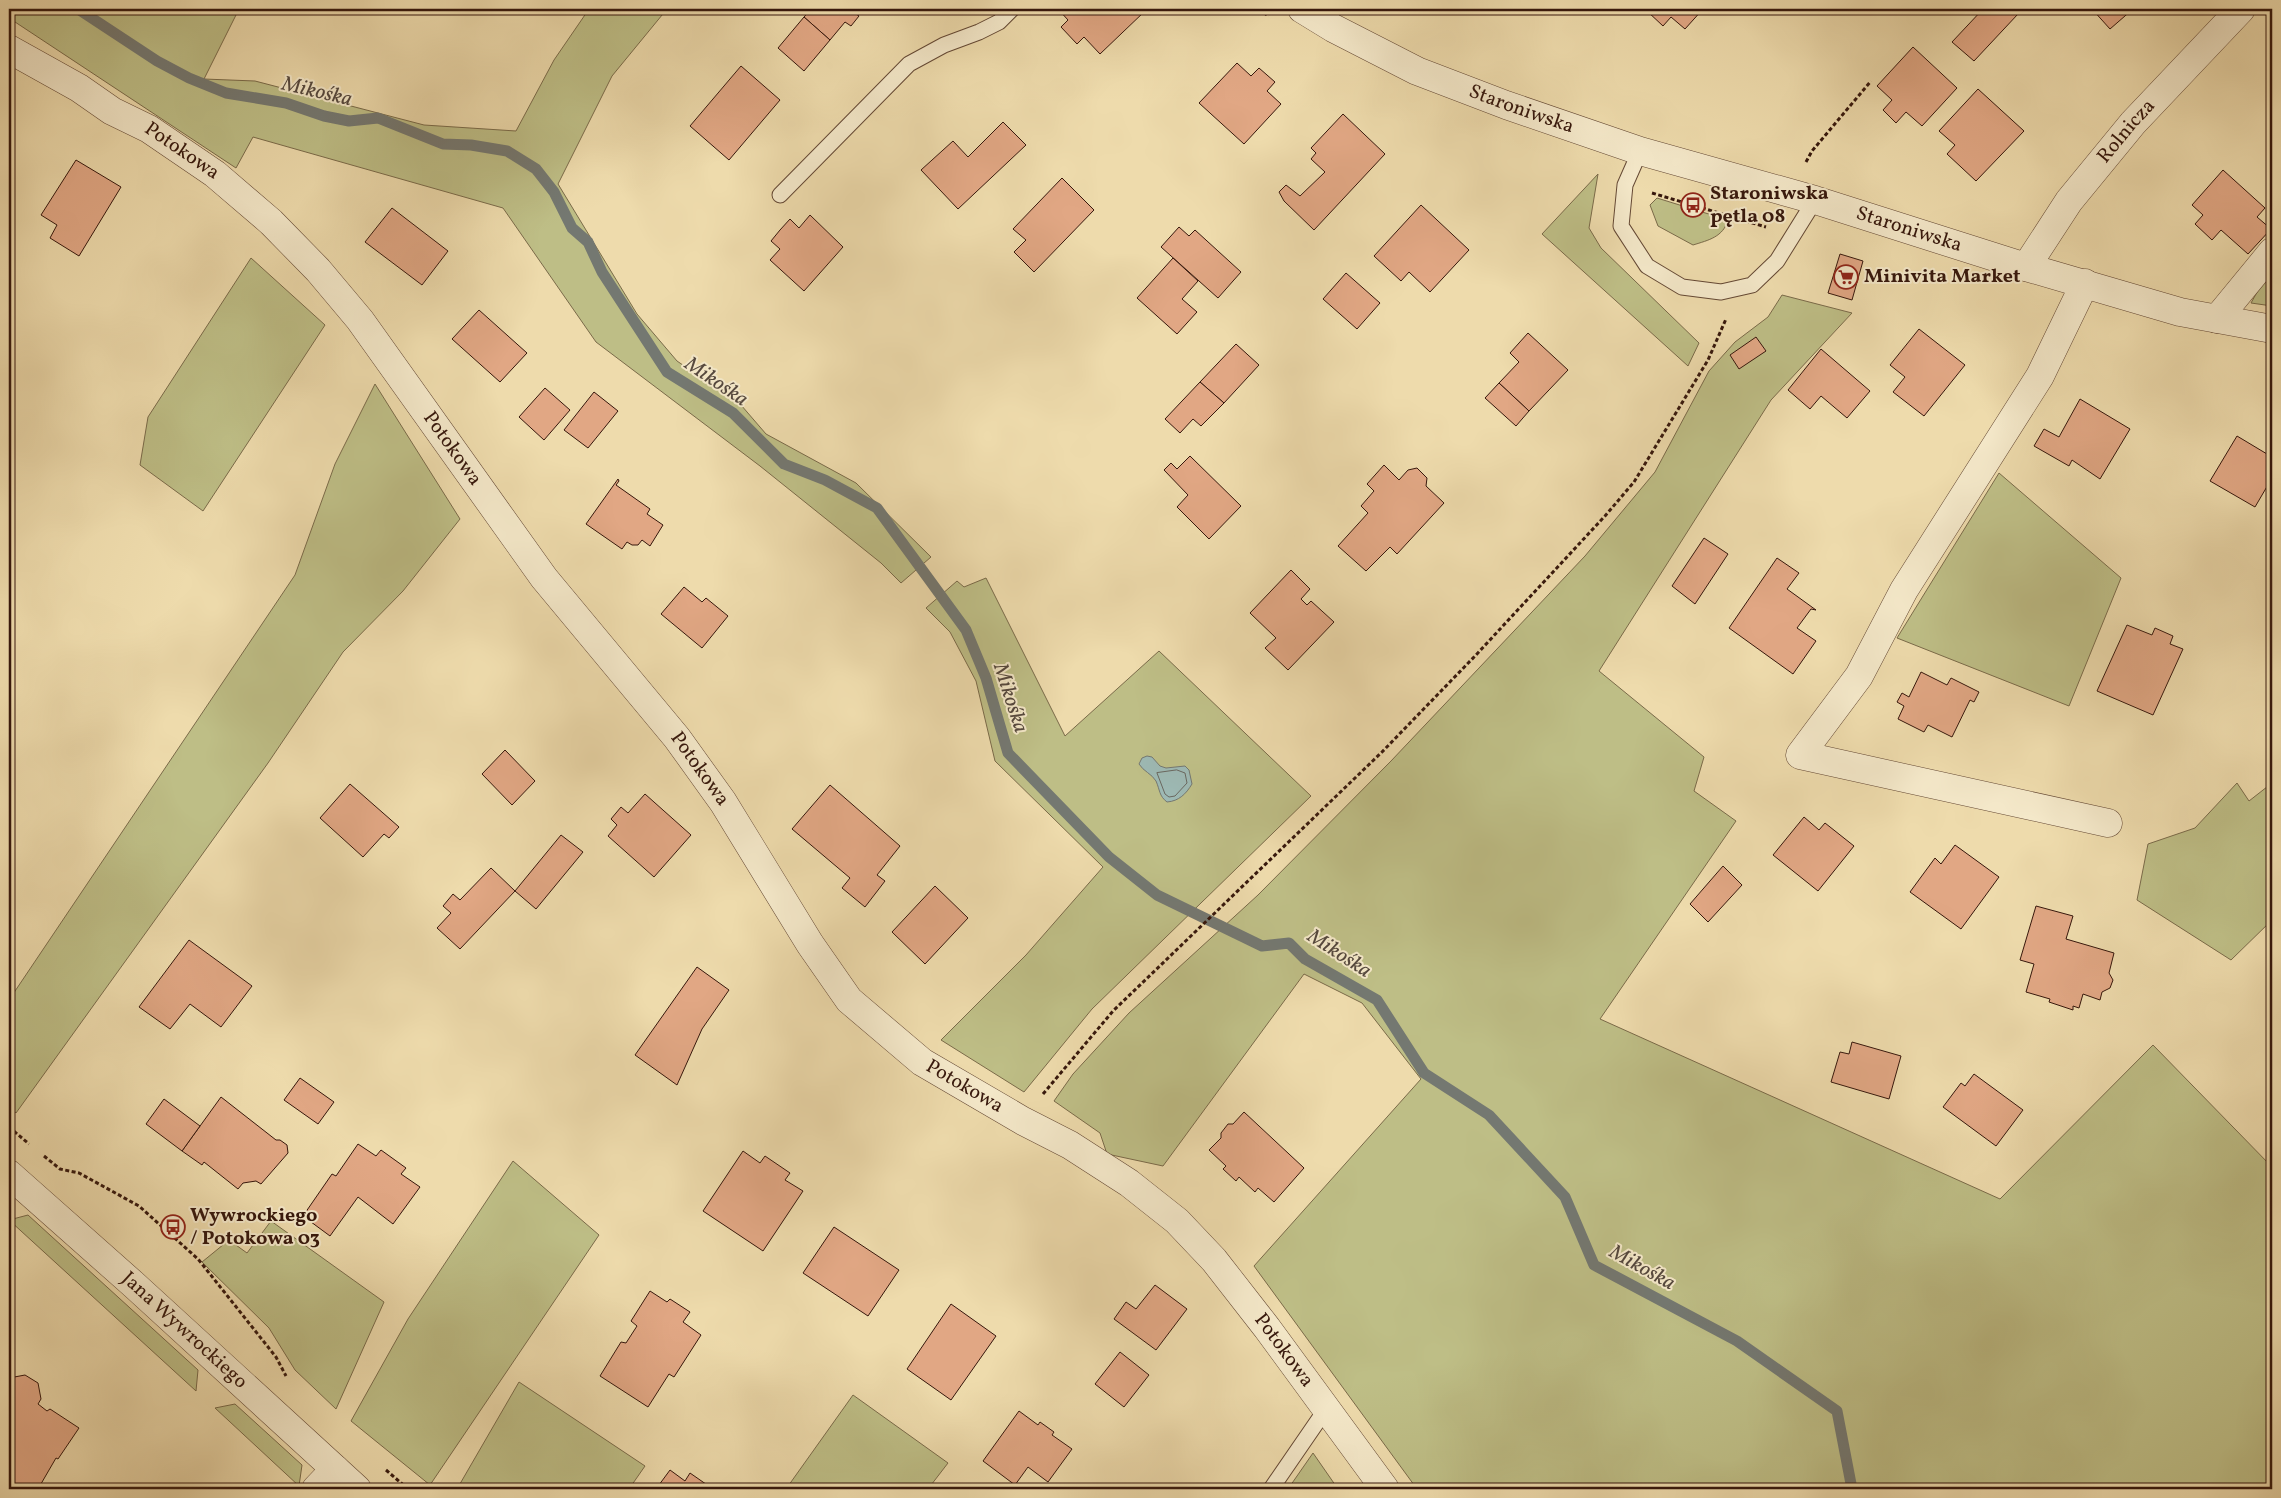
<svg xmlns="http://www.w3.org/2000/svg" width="2281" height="1498" viewBox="0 0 2281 1498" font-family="Vollkorn,serif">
	<rect width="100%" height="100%" fill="#eedbac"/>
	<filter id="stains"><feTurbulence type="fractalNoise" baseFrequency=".004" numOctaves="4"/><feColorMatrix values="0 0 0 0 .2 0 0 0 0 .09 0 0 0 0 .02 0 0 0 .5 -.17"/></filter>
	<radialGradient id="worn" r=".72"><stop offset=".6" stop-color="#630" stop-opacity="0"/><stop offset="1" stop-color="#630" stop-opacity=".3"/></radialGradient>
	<g fill="#bebe86" stroke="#7a6a49">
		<path d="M9,9H239L204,79L255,81L424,125L516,131L554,60L589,9H667L612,76L558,184L637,314L677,361L741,405L766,434L856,483L931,557L901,583L881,563L760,466L596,342L503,208L253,137L236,168L9,18Z"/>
		<path d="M1598,174L1589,228L1601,248L1699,343L1688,366L1542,234Z"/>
		<path d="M1657,198L1728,220C1723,237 1709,240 1693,245L1658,226L1650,205Z"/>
		<path d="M251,258L325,325L203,511L140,465L148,417Z"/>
		<path d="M2272,267V306L2251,303L2270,269Z"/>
		<path d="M1782,295L1852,313L1771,400L1599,671L1704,757L1694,791L1736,821L1600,1019L2000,1199L2153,1045L2272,1167V1489H1417L1254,1266L1421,1079L1362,1003L1304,974L1163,1166L1107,1154L1100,1133L1054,1101L1073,1074L1129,1013L1258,895L1391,761L1585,556L1655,472L1709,371L1735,342L1768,317Z"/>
		<path d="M375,384L460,519L403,591L343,652L268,763L16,1113L9,1107V1000L295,575L335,464Z"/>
		<path d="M1999,473L2121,578L2069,706L1897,638Z"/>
		<path d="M986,578L1065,736L1159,651L1311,796L1092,1009L1024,1092L941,1040L1026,955L1103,867L995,761L976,681L950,632L926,608L957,581L964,587Z"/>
		<path d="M2237,783L2249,801L2272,783V920L2231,960L2137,900L2148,844L2195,828Z"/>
		<path d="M513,1161L599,1235L430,1485L351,1421L408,1319Z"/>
		<path d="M28,1215L198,1370L196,1391L9,1220Z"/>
		<path d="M271,1221L384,1302L336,1409L295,1370L269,1328L202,1262L229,1240L247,1253Z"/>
		<path d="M519,1382L645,1466L629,1489H457Z"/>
		<path d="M853,1395L948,1463L928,1489H786Z"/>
		<path d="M235,1404L302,1465L299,1486L215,1408Z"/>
		<path d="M1313,1453L1338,1489H1288Z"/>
	</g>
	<path fill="#9db9b4" stroke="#747871" d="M1147,756L1152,757L1160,766L1166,768L1185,766L1189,770L1192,784C1186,794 1179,801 1167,802C1159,796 1160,790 1156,781C1152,774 1143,771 1139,764L1142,758Z"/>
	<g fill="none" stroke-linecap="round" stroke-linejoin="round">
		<path stroke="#6a6860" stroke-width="1" d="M1177,770L1185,773L1187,783L1175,796L1169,797L1165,794L1157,773Z"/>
		<path stroke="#747871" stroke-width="11" d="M78,9L157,61L189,78L226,93L286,103L324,116L349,121L378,118L443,144L471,145L507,151L536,169L554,192L572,228L588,242L602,272L667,372L733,413L784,464L825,480L877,508L966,630L986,678L1008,753L1109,857L1157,895L1262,946L1289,943L1305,959L1377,1000L1424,1073L1489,1115L1565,1197L1594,1265L1737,1341L1837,1411L1852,1489"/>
	</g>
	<g fill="#e1a784" stroke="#36170c">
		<path d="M811,9H856L853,12L859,16L851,26L845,22L830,40L804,17Z"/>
		<path d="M1058,9H1143L1145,11L1100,54L1084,37L1077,44L1061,27L1068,20Z"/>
		<path d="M1649,9H1703L1685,29L1671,17L1663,26L1647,11Z"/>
		<path d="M1983,9H2012L2018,14L1974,61L1952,42Z"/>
		<path d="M2092,9H2133L2110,29Z"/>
		<path d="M804,17L830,40L804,71L778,48Z"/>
		<path d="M1913,47L1957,88L1922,126L1906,112L1896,123L1883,110L1892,100L1877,86Z"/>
		<path d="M1237,63L1251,76L1259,68L1275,82L1267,91L1281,104L1244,144L1199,103Z"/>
		<path d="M741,66L780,100L729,160L690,126Z"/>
		<path d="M1978,89L2024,131L1976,181L1947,154L1955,145L1939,131Z"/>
		<path d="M1343,114L1385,154L1314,230L1284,201L1279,192L1286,185L1300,196L1325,172L1311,159L1316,153L1311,148Z"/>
		<path d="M1003,122L1026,145L958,209L921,170L953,141L968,157Z"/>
		<path d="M76,160L121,187L79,256L50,238L57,225L41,215Z"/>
		<path d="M2223,170L2265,208L2257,217L2271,229L2248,254L2221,230L2212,240L2195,224L2203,215L2192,205Z"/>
		<path d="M1062,178L1094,210L1034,272L1014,252L1026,240L1013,229Z"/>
		<path d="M1421,205L1469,250L1430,292L1409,272L1401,281L1374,256Z"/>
		<path d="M392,208L448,251L422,285L365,242Z"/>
		<path d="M810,215L843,247L804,291L770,260L780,249L771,241L780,230L790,219L799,228Z"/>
		<path d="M1179,227L1189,236L1195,230L1241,272L1218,298L1161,247Z"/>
		<path d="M1840,254L1863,261L1852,300L1828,293Z"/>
		<path d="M1173,258L1198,281L1182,299L1197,312L1177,334L1137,298Z"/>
		<path d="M1346,273L1380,303L1357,329L1323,299Z"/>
		<path d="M479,310L527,353L500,382L452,339Z"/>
		<path d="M1919,329L1965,365L1924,416L1893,392L1905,377L1890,365Z"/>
		<path d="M1528,333L1568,370L1529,411L1499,383L1519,362L1510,353Z"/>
		<path d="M1756,337L1766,351L1739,369L1730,355Z"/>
		<path d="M1236,344L1259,365L1224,403L1200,382Z"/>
		<path d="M1821,349L1870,391L1847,418L1821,396L1810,409L1788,390Z"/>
		<path d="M1200,382L1224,403L1201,426L1193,419L1180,433L1165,419Z"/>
		<path d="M1499,383L1529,411L1516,426L1485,398Z"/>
		<path d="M545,388L570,410L544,440L519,417Z"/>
		<path d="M594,392L618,411L588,448L564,430Z"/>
		<path d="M2080,399L2130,429L2100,479L2072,460L2069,466L2034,446L2044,429L2059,437Z"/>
		<path d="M2237,436L2272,457V478L2255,507L2210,481Z"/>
		<path d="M1190,456L1241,506L1209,539L1177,507L1188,495L1164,470L1171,463L1177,469Z"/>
		<path d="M1384,465L1399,480L1408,470L1417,468L1427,478L1426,486L1444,503L1397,554L1390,547L1366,571L1338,546L1368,513L1361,506L1374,491L1367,484Z"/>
		<path d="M618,479L619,481L616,485L650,509L647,514L663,525L650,546L642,540L638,545H632L627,542L622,549L586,524Z"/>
		<path d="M1704,538L1728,554L1695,604L1672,586Z"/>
		<path d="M1777,558L1799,573L1787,589L1816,610L1811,609L1797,628L1816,641L1793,674L1729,628Z"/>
		<path d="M1291,570L1310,589L1301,599L1307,605L1311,601L1334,622L1288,670L1265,648L1276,638L1250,613Z"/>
		<path d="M684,587L702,602L706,598L728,616L702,648L661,614Z"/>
		<path d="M2127,625L2152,635L2155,628L2173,636L2170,644L2183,649L2153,715L2097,691Z"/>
		<path d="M1921,672L1947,685L1951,678L1979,692L1974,702L1970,700L1952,737L1928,725L1924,732L1898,719L1904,706L1897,702L1902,693L1909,697Z"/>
		<path d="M505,750L535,781L512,805L482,774Z"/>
		<path d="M350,784L399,827L389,838L384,834L363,857L320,818Z"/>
		<path d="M830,785L900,846L877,875L885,881L865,907L842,888L850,878L792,829Z"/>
		<path d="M645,794L691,835L654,877L608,836L617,825L611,819L621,807L628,813Z"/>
		<path d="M1804,817L1819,830L1825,823L1854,846L1818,891L1773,855Z"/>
		<path d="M561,835L583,852L536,909L515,891Z"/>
		<path d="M1955,845L1999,877L1961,929L1910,892L1935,858L1941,864Z"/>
		<path d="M1723,866L1742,885L1708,922L1690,904Z"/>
		<path d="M491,868L515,891L460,949L437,928L451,913L443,906L453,894L460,900Z"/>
		<path d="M935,886L968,918L925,964L892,932Z"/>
		<path d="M2036,906L2073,916L2066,939L2114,953L2109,973L2113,980L2110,988L2102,992L2100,1000L2083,994L2079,1008L2073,1006V1010L2049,1002L2050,999L2026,992L2034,964L2020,960Z"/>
		<path d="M189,940L252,986L221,1027L190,1004L170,1029L139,1007Z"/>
		<path d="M697,967L729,990L702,1029L677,1085L635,1055Z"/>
		<path d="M1852,1042L1901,1056L1889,1099L1831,1082L1840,1052L1849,1054Z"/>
		<path d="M1974,1074L2023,1110L1996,1146L1943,1107L1961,1083L1965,1086Z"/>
		<path d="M300,1078L334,1102L318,1124L284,1100Z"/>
		<path d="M221,1097L276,1140H280L287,1145L288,1153L261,1184L256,1181L243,1183L238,1189L204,1162L202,1165L182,1151Z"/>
		<path d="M164,1099L200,1126L182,1151L146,1124Z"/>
		<path d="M1244,1112L1304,1168L1274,1202L1258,1188L1255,1192L1239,1177L1236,1181L1223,1169L1226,1166L1209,1150L1221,1138V1133L1228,1124H1233Z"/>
		<path d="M358,1144L376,1156L381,1150L406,1168L401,1174L420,1187L393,1224L358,1197L330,1236L303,1216L332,1174L336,1176Z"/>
		<path d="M743,1151L760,1163L765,1156L790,1173L785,1180L803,1191L763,1251L703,1211Z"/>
		<path d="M834,1227L899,1270L868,1316L803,1273Z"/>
		<path d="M1155,1285L1187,1309L1156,1350L1114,1319L1126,1302L1136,1309Z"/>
		<path d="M650,1291L667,1302L670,1299L690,1312L683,1322L701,1335L674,1377L669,1374L648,1407L600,1376L621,1342L626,1343L637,1326L631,1321Z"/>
		<path d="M951,1304L996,1336L951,1400L907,1369Z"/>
		<path d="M1120,1352L1149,1375L1124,1407L1095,1384Z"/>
		<path d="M25,1375L38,1383L41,1399L38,1404L47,1411L50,1409L79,1428L58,1459L56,1458L38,1489H9V1378Z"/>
		<path d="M1019,1411L1038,1425L1040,1422L1054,1432L1052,1435L1072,1449L1048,1482L1028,1467L1015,1485L983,1461Z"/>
		<path d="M670,1470L685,1481L690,1473L713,1489H656Z"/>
	</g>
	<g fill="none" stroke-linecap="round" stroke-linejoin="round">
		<g stroke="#644834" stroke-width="17">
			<g id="service">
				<path d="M1640,151L1625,185L1621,226L1647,266L1682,287L1721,292L1752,285L1777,261L1815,200"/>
				<path d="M780,195L909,64L944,45L979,32L999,22L1012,9"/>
				<path d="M1271,1489L1326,1409"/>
			</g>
		</g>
		<g stroke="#644834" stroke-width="29">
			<g id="minor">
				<path id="s1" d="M9,49L79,88L112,111L149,129L215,174L271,222L318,270L360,320L544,578L677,738L723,802L810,944L849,1000L922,1062L1023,1121L1070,1145L1129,1183L1177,1221L1214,1260L1267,1328L1385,1489"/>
				<path id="s2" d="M2026,267L2069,201L2133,123L2241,9"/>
				<path d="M2085,283L2040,376L1904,590L1859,676L1800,755L2108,823"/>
				<path d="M2217,319L2272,252"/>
				<path d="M316,1489L335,1469"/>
			</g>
		</g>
		<g stroke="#644834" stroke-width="29">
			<g id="tertiary">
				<path id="s3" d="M1302,9L1333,28L1417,71L1506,105L1640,151L1815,200L2026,267L2180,312L2272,329"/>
				<path id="s4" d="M9,1174L133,1284L357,1489"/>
			</g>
		</g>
		<g stroke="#36170c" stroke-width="3" stroke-dasharray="4 2.5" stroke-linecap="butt">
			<path d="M1258,9L1269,16"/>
			<path d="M1806,162L1812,151L1871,81"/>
			<path d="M1652,193L1766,227"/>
			<path d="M1043,1094L1113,1011L1382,752L1475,656L1605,516L1634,482L1651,454L1708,360L1726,319"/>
			<path d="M9,1127L29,1144"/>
			<path d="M44,1156L60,1169L79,1173L139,1206L198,1259L276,1357L286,1376"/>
			<path d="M386,1470L408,1489"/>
		</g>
		<use href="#service" stroke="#f4e8c9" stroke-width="15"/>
		<use href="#minor" stroke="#f4e8c9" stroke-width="28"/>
		<use href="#tertiary" stroke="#f4e8c9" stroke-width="28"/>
	</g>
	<defs>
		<g id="bus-ring" transform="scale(1.25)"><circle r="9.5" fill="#f4e8c9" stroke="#8f2418" stroke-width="1.5"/><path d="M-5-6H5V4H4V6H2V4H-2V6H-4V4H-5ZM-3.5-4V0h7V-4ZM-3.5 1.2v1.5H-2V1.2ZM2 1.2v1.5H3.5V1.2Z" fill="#8f2418"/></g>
		<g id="supermarket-ring" transform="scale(1.25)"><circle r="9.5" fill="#f4e8c9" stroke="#8f2418" stroke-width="1.5"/><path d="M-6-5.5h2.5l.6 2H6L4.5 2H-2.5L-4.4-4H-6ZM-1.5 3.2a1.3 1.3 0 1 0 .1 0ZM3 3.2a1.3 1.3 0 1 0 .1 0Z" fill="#8f2418"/></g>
	</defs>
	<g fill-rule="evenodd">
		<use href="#bus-ring" x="1693" y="205"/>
		<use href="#supermarket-ring" x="1846" y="277"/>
		<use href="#bus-ring" x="173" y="1227"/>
	</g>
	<g text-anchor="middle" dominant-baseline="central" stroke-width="4" stroke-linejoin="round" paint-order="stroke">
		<g font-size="20" fill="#36170c" stroke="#f4e8c9">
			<text stroke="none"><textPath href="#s3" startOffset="242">Staroniwska</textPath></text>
			<text stroke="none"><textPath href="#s2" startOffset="169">Rolnicza</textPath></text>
			<text stroke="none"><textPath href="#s1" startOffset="201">Potokowa</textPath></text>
			<text stroke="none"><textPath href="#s3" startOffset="648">Staroniwska</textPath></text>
			<text stroke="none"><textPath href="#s1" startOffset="606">Potokowa</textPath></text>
			<text stroke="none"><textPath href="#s1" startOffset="1011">Potokowa</textPath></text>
			<text stroke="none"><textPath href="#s1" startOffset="1431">Potokowa</textPath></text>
			<text stroke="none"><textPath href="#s4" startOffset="235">Jana Wywrockiego</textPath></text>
			<text stroke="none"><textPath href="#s1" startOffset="1851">Potokowa</textPath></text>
		</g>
		<g font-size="20" font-weight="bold" fill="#36170c" stroke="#f4e8c9" text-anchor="start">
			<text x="1710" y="194">Staroniwska<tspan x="1710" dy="23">pętla 08</tspan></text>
			<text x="1864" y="277">Minivita Market</text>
			<text x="190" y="1216">Wywrockiego<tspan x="190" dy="23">/ Potokowa 03</tspan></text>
		</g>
		<g font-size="21" font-style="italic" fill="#55483e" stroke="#f4e8c9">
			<text transform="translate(317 92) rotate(13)">Mikośka</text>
			<text transform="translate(716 382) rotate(34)">Mikośka</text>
			<text transform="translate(1010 698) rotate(72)">Mikośka</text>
			<text transform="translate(1339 954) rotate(33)">Mikośka</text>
			<text transform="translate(1642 1268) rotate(29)">Mikośka</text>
		</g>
	</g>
	<rect width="2281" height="1498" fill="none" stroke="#eedbac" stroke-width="30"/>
	<rect x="10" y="10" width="2261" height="1478" fill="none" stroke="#36170c" stroke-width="2.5"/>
	<rect x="15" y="15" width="2251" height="1468" fill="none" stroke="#36170c"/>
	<rect width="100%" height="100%" filter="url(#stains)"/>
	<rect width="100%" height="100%" fill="url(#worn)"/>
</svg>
